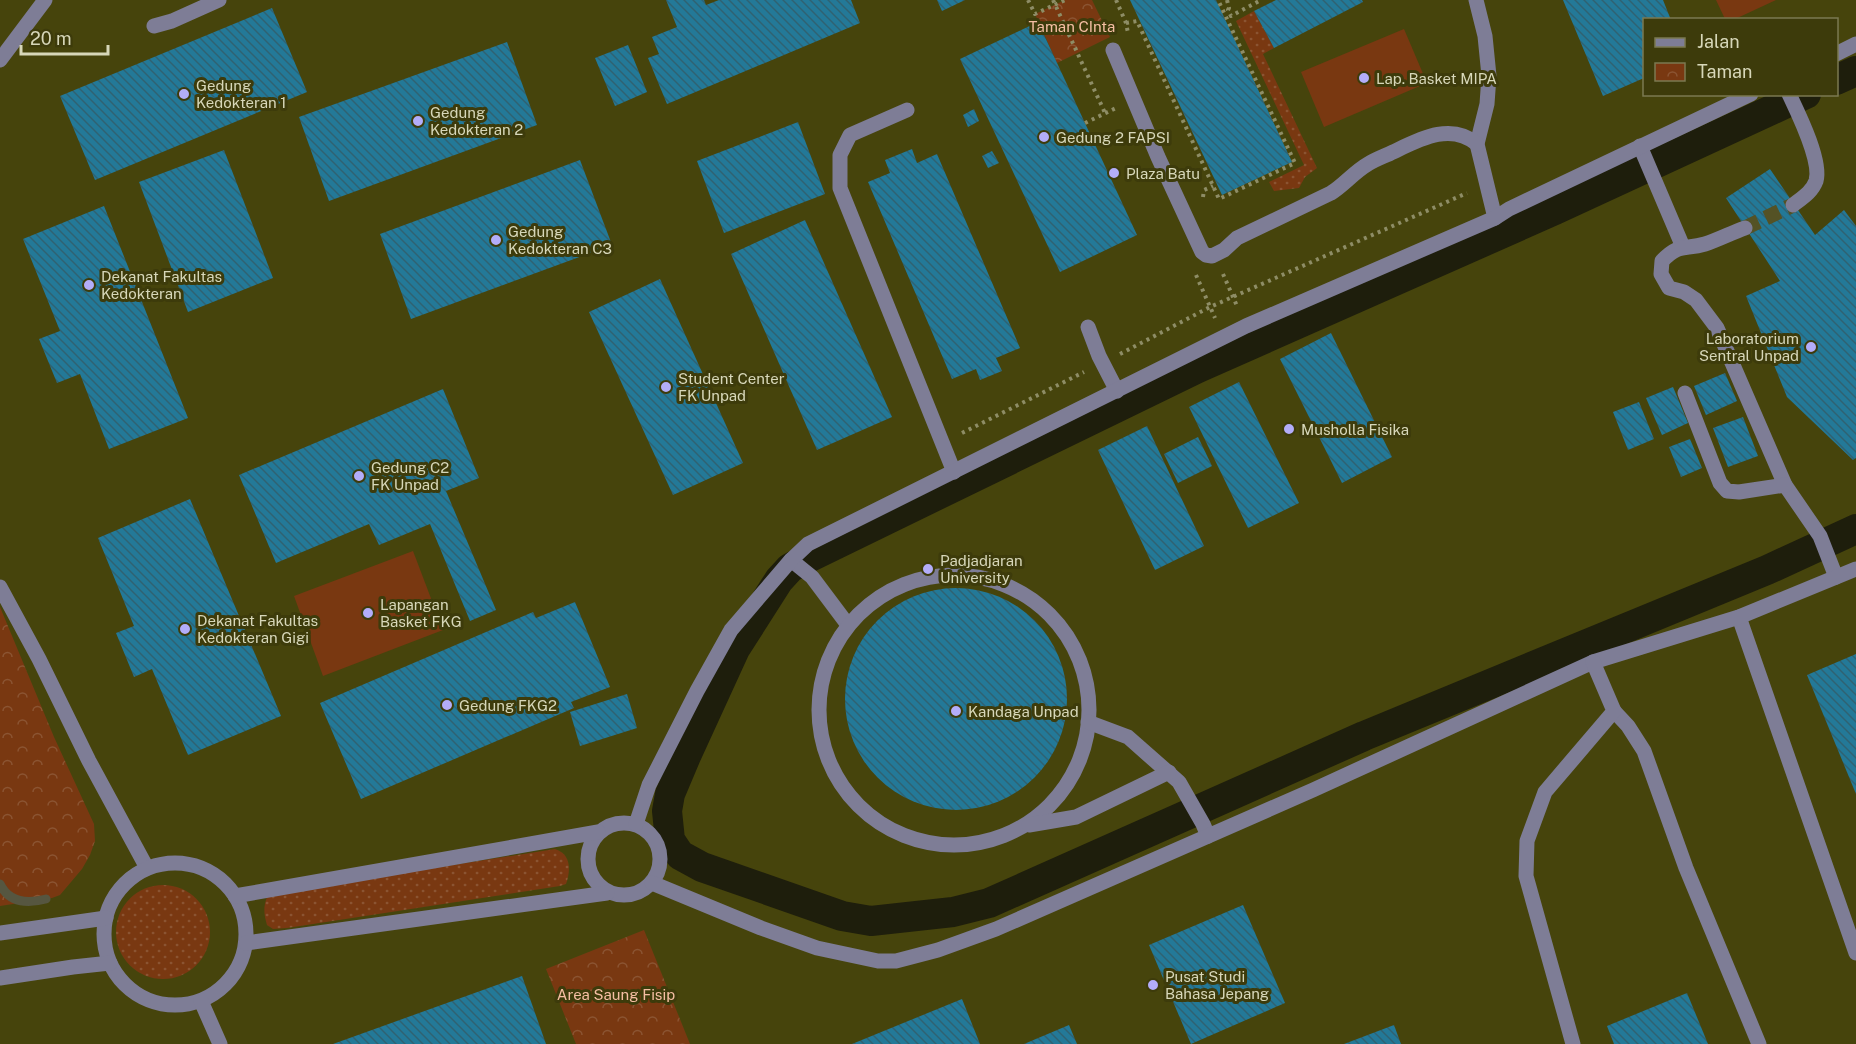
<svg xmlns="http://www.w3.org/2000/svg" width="1856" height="1044" viewBox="0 0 1856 1044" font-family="'Public Sans',sans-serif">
	<defs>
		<pattern id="grass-dots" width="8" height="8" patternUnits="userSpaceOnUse" patternTransform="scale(1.5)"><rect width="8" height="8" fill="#793811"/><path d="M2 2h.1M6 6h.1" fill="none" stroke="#8b5432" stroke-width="1.8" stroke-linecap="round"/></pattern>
		<pattern id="park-crowns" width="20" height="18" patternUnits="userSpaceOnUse" patternTransform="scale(1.5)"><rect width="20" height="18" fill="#793811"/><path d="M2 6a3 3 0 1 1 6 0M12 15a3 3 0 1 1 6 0" fill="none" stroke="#8b5432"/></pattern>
		<pattern id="building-back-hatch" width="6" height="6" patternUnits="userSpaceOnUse" patternTransform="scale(1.5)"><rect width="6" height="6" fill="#237998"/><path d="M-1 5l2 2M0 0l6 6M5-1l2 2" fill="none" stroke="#2f6272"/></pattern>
	</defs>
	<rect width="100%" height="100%" fill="#3d3b0b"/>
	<path fill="#46440c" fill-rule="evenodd" d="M0,0H1856V1044H0ZM1644,20H1836V94H1644Z"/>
	<g fill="url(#grass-dots)">
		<path d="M1254,11L1274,48L1263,54L1317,168L1305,177L1299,188L1274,191L1269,182L1304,165L1236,21Z"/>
		<path d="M555,849C571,854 571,870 566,884L560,886L287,928L273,929L267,925C264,915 263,907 267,897L282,892Z"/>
		<circle cx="163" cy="932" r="47"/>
	</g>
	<g fill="url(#park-crowns)">
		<path d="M1065,0H1092L1110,37L1057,63L1035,14Z"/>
		<path d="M0,607L54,737L94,824L95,841L90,855L82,869L60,895L52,898L0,906Z"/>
		<path d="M644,930L690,1044H576L546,969Z"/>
	</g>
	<g fill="#793811">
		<path d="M1716,0H1776L1733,20L1725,19Z"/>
		<path d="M1404,29L1427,83L1324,127L1301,72Z"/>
		<path d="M413,551L443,630L323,676L294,596Z"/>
	</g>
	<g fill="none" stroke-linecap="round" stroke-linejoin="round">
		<path stroke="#565640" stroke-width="9" d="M0,884C9,903 27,904 46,899"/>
		<g stroke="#1e1e0c" stroke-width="30">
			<path d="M1836,80L1856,71"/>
			<path d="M1806,94L1555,210L1198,368L806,559L790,568L779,580L735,649L686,756L670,794L667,811L670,840L680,855L702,867L842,916L871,921L953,912L989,903L1364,736L1767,570L1856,529"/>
		</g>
	</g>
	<g fill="url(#building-back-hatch)">
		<path d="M666,0H704L706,5L719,0H851L860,23L667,104L648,58L659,54L652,37L677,27Z"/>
		<path d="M937,0H965L942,11Z"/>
		<path d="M1130,0H1216L1292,162L1222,195Z"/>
		<path d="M1276,0H1362L1363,2L1274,48L1254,11Z"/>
		<path d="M1563,0H1663L1671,20H1644V78L1603,96Z"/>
		<path d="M272,8L307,92L95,180L60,96Z"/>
		<path d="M1038,22L1137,235L1060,272L960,59Z"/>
		<path d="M507,42L537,125L329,201L299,117Z"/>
		<path d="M628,45L647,92L615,106L595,58Z"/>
		<path d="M974,109L979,121L968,127L963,115Z"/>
		<path d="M798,122L825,194L724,233L697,161Z"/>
		<path d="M912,149L917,163L937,154L1020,348L996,358L1002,371L980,380L976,369L952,379L868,182L890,173L885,160Z"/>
		<path d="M224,150L273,278L188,312L139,182Z"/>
		<path d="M992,151L999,163L988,168L982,156Z"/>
		<path d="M580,160L612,245L411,319L380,234Z"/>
		<path d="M1770,169L1815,235L1844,210L1856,226V458L1853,460L1787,397L1746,296L1780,281L1726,198Z"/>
		<path d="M104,206L188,418L109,449L80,374L57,383L39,339L60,331L23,239Z"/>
		<path d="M805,220L892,417L817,450L731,254Z"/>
		<path d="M660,279L743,463L673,495L589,312Z"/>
		<path d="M1331,333L1392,457L1342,483L1280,359Z"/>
		<path d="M1725,373L1737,401L1706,415L1694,386Z"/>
		<path d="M1239,382L1299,503L1248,528L1189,407Z"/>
		<path d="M1673,387L1688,423L1662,435L1646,398Z"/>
		<path d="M443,389L479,478L446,491L496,610L470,621L430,524L379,545L369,524L276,563L239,475Z"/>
		<path d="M1639,402L1654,439L1628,450L1613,412Z"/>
		<path d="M1743,417L1758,456L1728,467L1713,428Z"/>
		<path d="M1147,426L1204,546L1155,570L1098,450Z"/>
		<path d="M1198,437L1212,466L1178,483L1164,454Z"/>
		<path d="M1690,439L1702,468L1681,477L1669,447Z"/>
		<path d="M190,499L281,716L188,755L152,669L134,677L116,633L134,626L98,538Z"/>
		<circle cx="956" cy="699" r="111"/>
		<path d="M575,602L610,687L571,702L574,708L361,799L320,703L533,612L536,618Z"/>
		<path d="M1856,654V794L1807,675Z"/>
		<path d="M627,694L637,728L580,746L570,712Z"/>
		<path d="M1243,905L1285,1003L1191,1044L1149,945Z"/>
		<path d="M522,976L546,1044H333Z"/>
		<path d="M1687,993L1708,1044H1614L1607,1026Z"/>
		<path d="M962,999L980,1044H852Z"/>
		<path d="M1069,1025L1077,1044H1024Z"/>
		<path d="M1394,1025L1401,1044H1344Z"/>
	</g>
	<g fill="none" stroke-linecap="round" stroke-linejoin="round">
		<path stroke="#545225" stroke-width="15" stroke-dasharray="15 8" stroke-linecap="butt" d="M1745,228L1793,205"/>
		<g stroke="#8e8d66" stroke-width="4" stroke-dasharray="3 4.5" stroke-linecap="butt">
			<path d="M1028,0L1035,14L1065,0"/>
			<path d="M1053,0L1105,113"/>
			<path d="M1116,0L1126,23L1128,33"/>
			<path d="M1227,0L1229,8L1228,10L1231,16L1261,0"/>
			<path d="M1126,23L1137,21L1219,199L1295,163L1218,0"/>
			<path d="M1085,123L1116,108"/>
			<path d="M1203,197L1204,190L1213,186"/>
			<path d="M1223,274L1237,306"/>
			<path d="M1196,275L1215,318"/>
			<path d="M1120,354L1210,307L1467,193"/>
			<path d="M962,433L1084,372"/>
		</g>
		<g stroke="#7e7d96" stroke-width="15">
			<path d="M1476,0L1485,36L1489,76L1487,104L1477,144L1495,218"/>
			<path d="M154,26L172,21L219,0"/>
			<path d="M1113,50L1158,157L1202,252L1206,255L1212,256L1224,250L1237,238L1331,193C1344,185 1354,172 1368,164C1376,159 1385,156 1393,152C1420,139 1451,122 1477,144"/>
			<path d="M1836,54L1856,44"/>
			<path d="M0,60L45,0"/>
			<path d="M1789,94C1798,113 1822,161 1816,181C1812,192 1802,198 1793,205"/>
			<path d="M907,110L850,135L840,155V188L954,472"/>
			<path d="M1640,146L1683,247"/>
			<path d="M1745,228C1731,233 1718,240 1705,244C1684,250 1679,243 1662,261L1661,274L1669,288L1684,292L1696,300L1717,328L1785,485L1820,536L1836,577"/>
			<path d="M1088,327L1099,356L1117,391"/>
			<path d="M1685,393L1720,483L1727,491L1739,492L1785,485"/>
			<path d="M791,560L812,577L848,625"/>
			<circle cx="954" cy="710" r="135"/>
			<path d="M0,587L39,659L89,761L147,868"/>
			<path d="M1739,617L1856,953"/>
			<path d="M1614,711L1628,726L1644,751L1686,868L1759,1044"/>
			<path d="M1088,722L1128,737L1179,782L1203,824L1208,836"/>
			<circle cx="624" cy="859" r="36"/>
			<path d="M636,824L649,785L697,691L731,630L791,560L808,544L1246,326L1495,218L1509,209L1751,94"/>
			<path d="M1029,825L1076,817L1169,772"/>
			<circle cx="175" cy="934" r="71"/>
			<path d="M652,883L761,928L817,948L878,961H896L938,950L996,929L1313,790L1593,662L1739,617L1856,569"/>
			<path d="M235,896L598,832"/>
			<path d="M0,933L106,918"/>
			<path d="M246,943L607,893"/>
			<path d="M0,978L73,967L110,963"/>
			<path d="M201,1001L220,1044"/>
			<path d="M1573,1044L1526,876L1527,841L1545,792L1614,711L1593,662"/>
		</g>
	</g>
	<g fill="#b3adf9" stroke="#3d3b0b" stroke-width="2">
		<circle cx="1364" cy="78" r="6"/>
		<circle cx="184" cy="94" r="6"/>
		<circle cx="418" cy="121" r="6"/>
		<circle cx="1044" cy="137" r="6"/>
		<circle cx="1114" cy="173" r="6"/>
		<circle cx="496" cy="240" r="6"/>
		<circle cx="89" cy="285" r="6"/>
		<circle cx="1811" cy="347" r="6"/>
		<circle cx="666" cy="387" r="6"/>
		<circle cx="1289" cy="429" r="6"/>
		<circle cx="359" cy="476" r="6"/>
		<circle cx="928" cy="569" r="6"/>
		<circle cx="368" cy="613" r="6"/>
		<circle cx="185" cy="629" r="6"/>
		<circle cx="447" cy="705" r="6"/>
		<circle cx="956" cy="711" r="6"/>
		<circle cx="1153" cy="985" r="6"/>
	</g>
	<g text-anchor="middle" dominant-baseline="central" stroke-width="6" stroke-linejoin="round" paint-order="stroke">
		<g font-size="15" fill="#f5bea3" stroke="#3d3b0b">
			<text x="1072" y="26">Taman CInta</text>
			<text x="616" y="994">Area Saung Fisip</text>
		</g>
		<g font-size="15" fill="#d7d7b9" stroke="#3d3b0b" text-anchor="start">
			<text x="1376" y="78">Lap. Basket MIPA</text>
			<text x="196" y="85">Gedung<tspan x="196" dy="17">Kedokteran 1</tspan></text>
			<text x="430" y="112">Gedung<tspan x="430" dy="17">Kedokteran 2</tspan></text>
			<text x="1056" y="137">Gedung 2 FAPSI</text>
			<text x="1126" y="173">Plaza Batu</text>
			<text x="508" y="231">Gedung<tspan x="508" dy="17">Kedokteran C3</tspan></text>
			<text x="101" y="276">Dekanat Fakultas<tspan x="101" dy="17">Kedokteran</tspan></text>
			<text x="1799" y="338" text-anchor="end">Laboratorium<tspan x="1799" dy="17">Sentral Unpad</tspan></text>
			<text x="678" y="378">Student Center<tspan x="678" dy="17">FK Unpad</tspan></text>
			<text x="1301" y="429">Musholla Fisika</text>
			<text x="371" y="467">Gedung C2<tspan x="371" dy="17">FK Unpad</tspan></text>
			<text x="940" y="560">Padjadjaran<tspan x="940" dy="17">University</tspan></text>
			<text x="380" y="604">Lapangan<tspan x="380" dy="17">Basket FKG</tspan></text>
			<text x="197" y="620">Dekanat Fakultas<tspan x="197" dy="17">Kedokteran Gigi</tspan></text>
			<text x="459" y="705">Gedung FKG2</text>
			<text x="968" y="711">Kandaga Unpad</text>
			<text x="1165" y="976">Pusat Studi<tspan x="1165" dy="17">Bahasa Jepang</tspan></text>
		</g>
	</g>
	<rect x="1643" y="18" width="195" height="78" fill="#3d3b0b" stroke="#7b7951" stroke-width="1.5"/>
	<rect x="1655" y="38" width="30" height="9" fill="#7e7d96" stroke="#7b7951" stroke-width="1.5"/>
	<text x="1697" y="48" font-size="18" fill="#d7d7b9">Jalan</text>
	<rect x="1655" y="63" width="30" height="18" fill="url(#park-crowns)" stroke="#7b7951" stroke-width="1.5"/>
	<text x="1697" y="78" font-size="18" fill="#d7d7b9">Taman</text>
	<path d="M21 45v9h87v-9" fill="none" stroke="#d7d7b9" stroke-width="3"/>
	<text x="30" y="45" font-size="18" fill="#d7d7b9" stroke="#3d3b0b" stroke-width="4.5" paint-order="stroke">20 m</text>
</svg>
